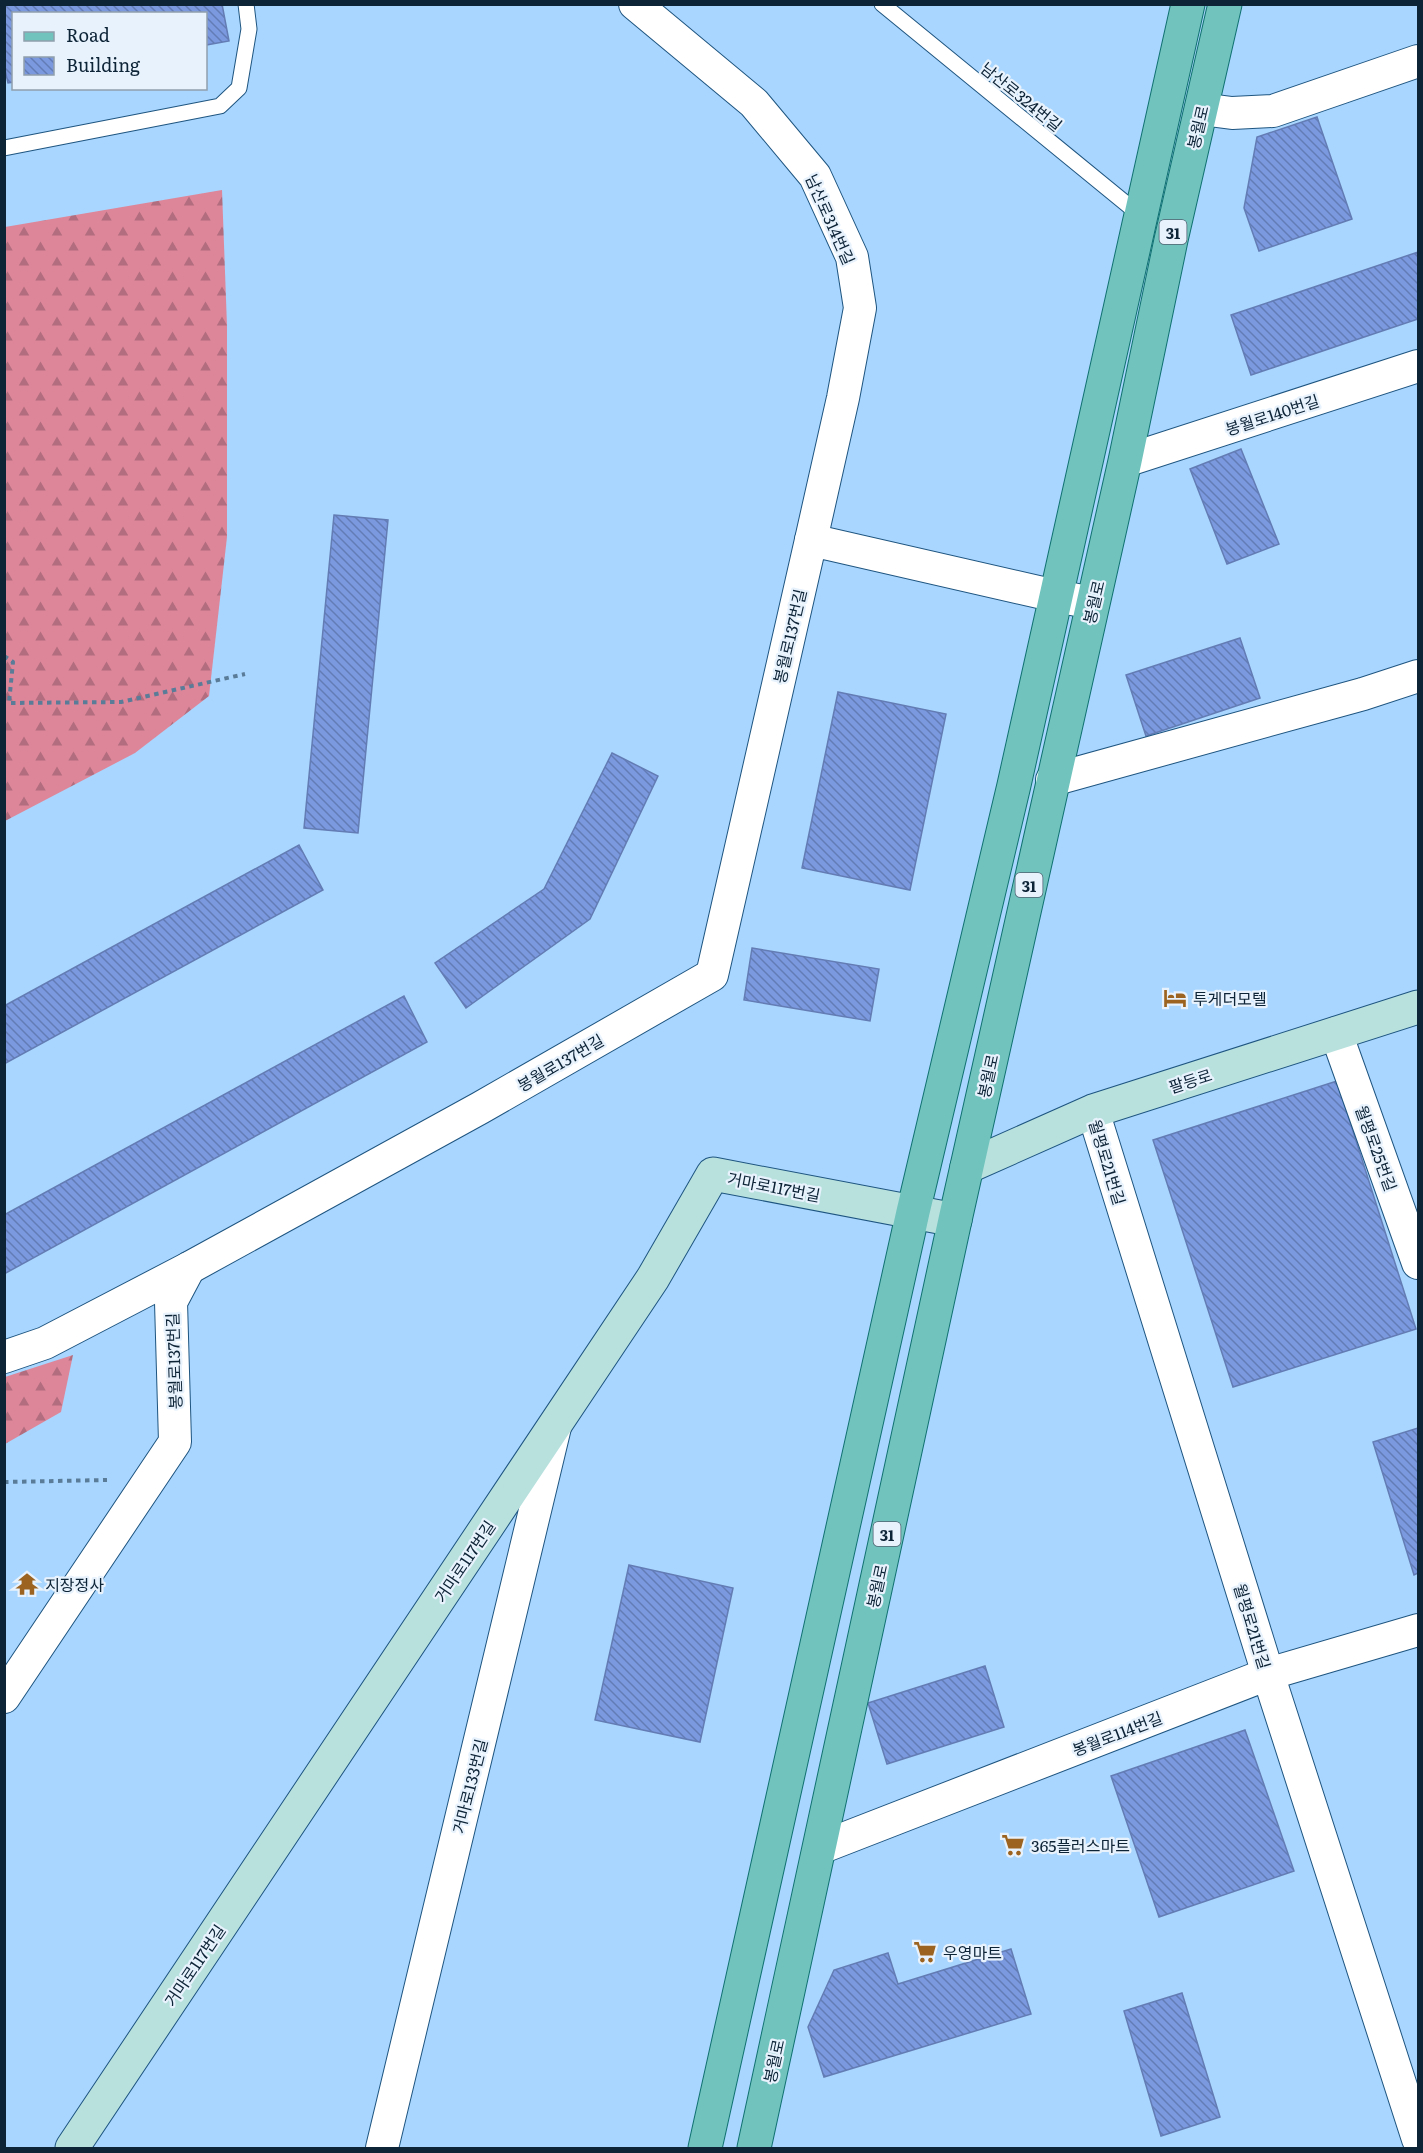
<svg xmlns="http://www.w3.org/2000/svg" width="1423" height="2153" viewBox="0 0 1423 2153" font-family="Literata,'Noto Sans KR',serif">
	<defs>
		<pattern id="forest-firs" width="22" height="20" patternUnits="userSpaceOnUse" patternTransform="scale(1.5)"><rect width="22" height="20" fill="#dd8699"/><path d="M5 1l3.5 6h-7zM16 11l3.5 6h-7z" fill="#b26d7e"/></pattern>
		<pattern id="building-back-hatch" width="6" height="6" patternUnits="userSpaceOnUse" patternTransform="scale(1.5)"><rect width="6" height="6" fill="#7b99df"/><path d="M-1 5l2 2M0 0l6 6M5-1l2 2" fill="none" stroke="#637cb6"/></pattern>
	</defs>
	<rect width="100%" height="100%" fill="#a9d6fe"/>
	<g fill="url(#forest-firs)">
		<path d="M222,190L227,326V537L209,696L135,753L5,821V227Z"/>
		<path d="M73,1355L61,1412L5,1444V1377Z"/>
	</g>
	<g fill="url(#building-back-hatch)" stroke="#637cb4" stroke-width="1.5">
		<path d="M4,4H222L229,41L206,45V14H14V82L8,83L4,66Z"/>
		<path d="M1317,117L1352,219L1259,251L1244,208L1257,137Z"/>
		<path d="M1418,252V319L1251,375L1231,315Z"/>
		<path d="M1241,449L1279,544L1227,564L1190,469Z"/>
		<path d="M334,515L388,520L358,833L304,828Z"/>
		<path d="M1240,638L1260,698L1146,736L1126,675Z"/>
		<path d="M838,692L946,714L910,890L802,868Z"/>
		<path d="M612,753L658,776L590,919L466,1008L435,963L544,889Z"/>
		<path d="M299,845L323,890L4,1064V1006Z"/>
		<path d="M752,948L879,969L870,1021L744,1000Z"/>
		<path d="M404,996L427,1042L4,1274V1215Z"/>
		<path d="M1337,1081L1416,1329L1233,1387L1153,1140Z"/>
		<path d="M1418,1428V1573L1414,1575L1373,1442Z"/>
		<path d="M629,1565L733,1588L700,1742L595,1720Z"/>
		<path d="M985,1666L1004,1727L887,1764L868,1703Z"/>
		<path d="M1245,1730L1294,1871L1159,1917L1111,1776Z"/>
		<path d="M1011,1949L1031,2014L824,2077L808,2027L834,1970L888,1953L898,1984Z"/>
		<path d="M1182,1993L1220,2117L1161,2136L1124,2011Z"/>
	</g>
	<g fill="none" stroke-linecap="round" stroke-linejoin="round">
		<g stroke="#1e5580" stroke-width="17">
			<g id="lane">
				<path d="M882,4L1140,215"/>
				<path d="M4,148L220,106L239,88L249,29L246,4"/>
			</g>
		</g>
		<g stroke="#1e5580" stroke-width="34">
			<g id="street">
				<path d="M635,4L754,103L815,176L852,257L860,308L843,398L811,540"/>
				<path d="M1201,109L1232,113L1273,111L1418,61"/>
				<path d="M1125,461L1418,366"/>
				<path d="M1052,780L1363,694L1418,676"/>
				<path d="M1336,1033L1418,1263"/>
				<path d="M1093,1111L1268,1674L1418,2139"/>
				<path d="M4,1357L45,1343L189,1268L480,1108L712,975L811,540L1056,596L1093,603"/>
				<path d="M4,1697L175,1442L171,1302L189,1268"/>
				<path d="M820,1848L1268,1674L1418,1630"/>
				<path d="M382,2148L555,1427"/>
			</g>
		</g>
		<g stroke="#1e5580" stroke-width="35">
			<g id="secondary">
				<path d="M967,1167L1093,1111L1418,1007"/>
				<path d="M72,2148L653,1278L713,1174L955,1220"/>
			</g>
		</g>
		<g stroke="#107171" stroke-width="35">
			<g id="primary">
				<path d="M705,2148L913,1212L1014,785L1188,4"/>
				<path d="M754,2148L955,1220L1125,461L1171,240L1225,4"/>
			</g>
		</g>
		<g stroke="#5a7c99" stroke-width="4" stroke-dasharray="4.5 4.5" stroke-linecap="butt">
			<path d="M4,656L13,662L9,703L121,702L245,674"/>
			<path d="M4,1482L107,1480"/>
		</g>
		<use href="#lane" stroke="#fff" stroke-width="15"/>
		<use href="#street" stroke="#fff" stroke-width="32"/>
		<use href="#secondary" stroke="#b8e1de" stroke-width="33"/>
		<use href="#primary" stroke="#71c3bd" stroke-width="33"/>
	</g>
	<defs>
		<g id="hotel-bare" transform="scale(1.8)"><path d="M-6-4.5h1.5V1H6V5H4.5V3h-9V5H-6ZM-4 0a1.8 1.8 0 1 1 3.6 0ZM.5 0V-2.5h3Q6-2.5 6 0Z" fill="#9b631f" stroke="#e7f2fd" stroke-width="2.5" paint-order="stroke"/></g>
		<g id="temple-bare" transform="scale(1.8)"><path d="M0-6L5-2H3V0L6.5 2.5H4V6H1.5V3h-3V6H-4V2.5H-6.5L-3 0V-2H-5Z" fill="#9b631f" stroke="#e7f2fd" stroke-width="2.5" paint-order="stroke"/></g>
		<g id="supermarket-bare" transform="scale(1.8)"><path d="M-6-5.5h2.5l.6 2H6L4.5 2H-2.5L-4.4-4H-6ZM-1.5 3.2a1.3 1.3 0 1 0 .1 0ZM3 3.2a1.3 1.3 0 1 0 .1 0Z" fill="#9b631f" stroke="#e7f2fd" stroke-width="2.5" paint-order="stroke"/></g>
	</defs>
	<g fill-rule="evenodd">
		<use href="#hotel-bare" x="1175" y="998"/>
		<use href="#temple-bare" x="27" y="1584"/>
		<use href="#supermarket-bare" x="1013" y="1845"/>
		<use href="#supermarket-bare" x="925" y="1952"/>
	</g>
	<g text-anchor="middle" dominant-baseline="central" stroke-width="4.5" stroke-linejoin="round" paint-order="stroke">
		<g fill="#e7f2fd" stroke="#4e6172" stroke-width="1.5">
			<rect x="1159.5" y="220" width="27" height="24" rx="4.5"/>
			<rect x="1015.5" y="873" width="27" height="24" rx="4.5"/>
			<rect x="873.5" y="1522" width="27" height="24" rx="4.5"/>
		</g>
		<g font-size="15" font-weight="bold" fill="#0d2336">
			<text x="1173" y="232">31</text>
			<text x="1029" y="885">31</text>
			<text x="887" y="1534">31</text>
		</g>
		<g font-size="16" fill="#0d2336" stroke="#e7f2fd">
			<text transform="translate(1022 96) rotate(39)">남산로324번길</text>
			<text transform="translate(1197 127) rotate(-77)">봉월로</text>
			<text transform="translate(831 219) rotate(66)">남산로314번길</text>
			<text transform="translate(1272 414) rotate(-18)">봉월로140번길</text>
			<text transform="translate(1093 602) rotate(-77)">봉월로</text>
			<text transform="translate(789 636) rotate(-77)">봉월로137번길</text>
			<text transform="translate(560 1062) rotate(-30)">봉월로137번길</text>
			<text transform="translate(987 1076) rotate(-78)">봉월로</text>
			<text transform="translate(1190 1080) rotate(-18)">팔등로</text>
			<text transform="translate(1377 1148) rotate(70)">월평로25번길</text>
			<text transform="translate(1108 1162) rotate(73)">월평로21번길</text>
			<text transform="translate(774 1186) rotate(11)">거마로117번길</text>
			<text transform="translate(173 1361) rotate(-92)">봉월로137번길</text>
			<text transform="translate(464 1561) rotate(-56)">거마로117번길</text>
			<text transform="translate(876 1586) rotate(-78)">봉월로</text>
			<text transform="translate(1253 1626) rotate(73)">월평로21번길</text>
			<text transform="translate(1117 1733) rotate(-21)">봉월로114번길</text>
			<text transform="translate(469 1786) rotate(-76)">거마로133번길</text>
			<text transform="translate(194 1965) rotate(-56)">거마로117번길</text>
			<text transform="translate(773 2061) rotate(-78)">봉월로</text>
		</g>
		<g font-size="16" fill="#0d2336" stroke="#e7f2fd" text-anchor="start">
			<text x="1193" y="998">투게더모텔</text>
			<text x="45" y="1584">지장정사</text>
			<text x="1031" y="1845">365플러스마트</text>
			<text x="943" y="1952">우영마트</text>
		</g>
	</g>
	<rect width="1423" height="2153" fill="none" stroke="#0d2336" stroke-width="12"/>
	<rect x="12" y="12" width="195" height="78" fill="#e7f2fd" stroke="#909fad" stroke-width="1.5"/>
	<rect x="24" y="32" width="30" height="9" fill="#71c3bd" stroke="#909fad" stroke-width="1.5"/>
	<text x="66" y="42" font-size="18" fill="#0d2336">Road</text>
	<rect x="24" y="57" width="30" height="18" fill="url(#building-back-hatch)" stroke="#909fad" stroke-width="1.5"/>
	<text x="66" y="72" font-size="18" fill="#0d2336">Building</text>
</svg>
